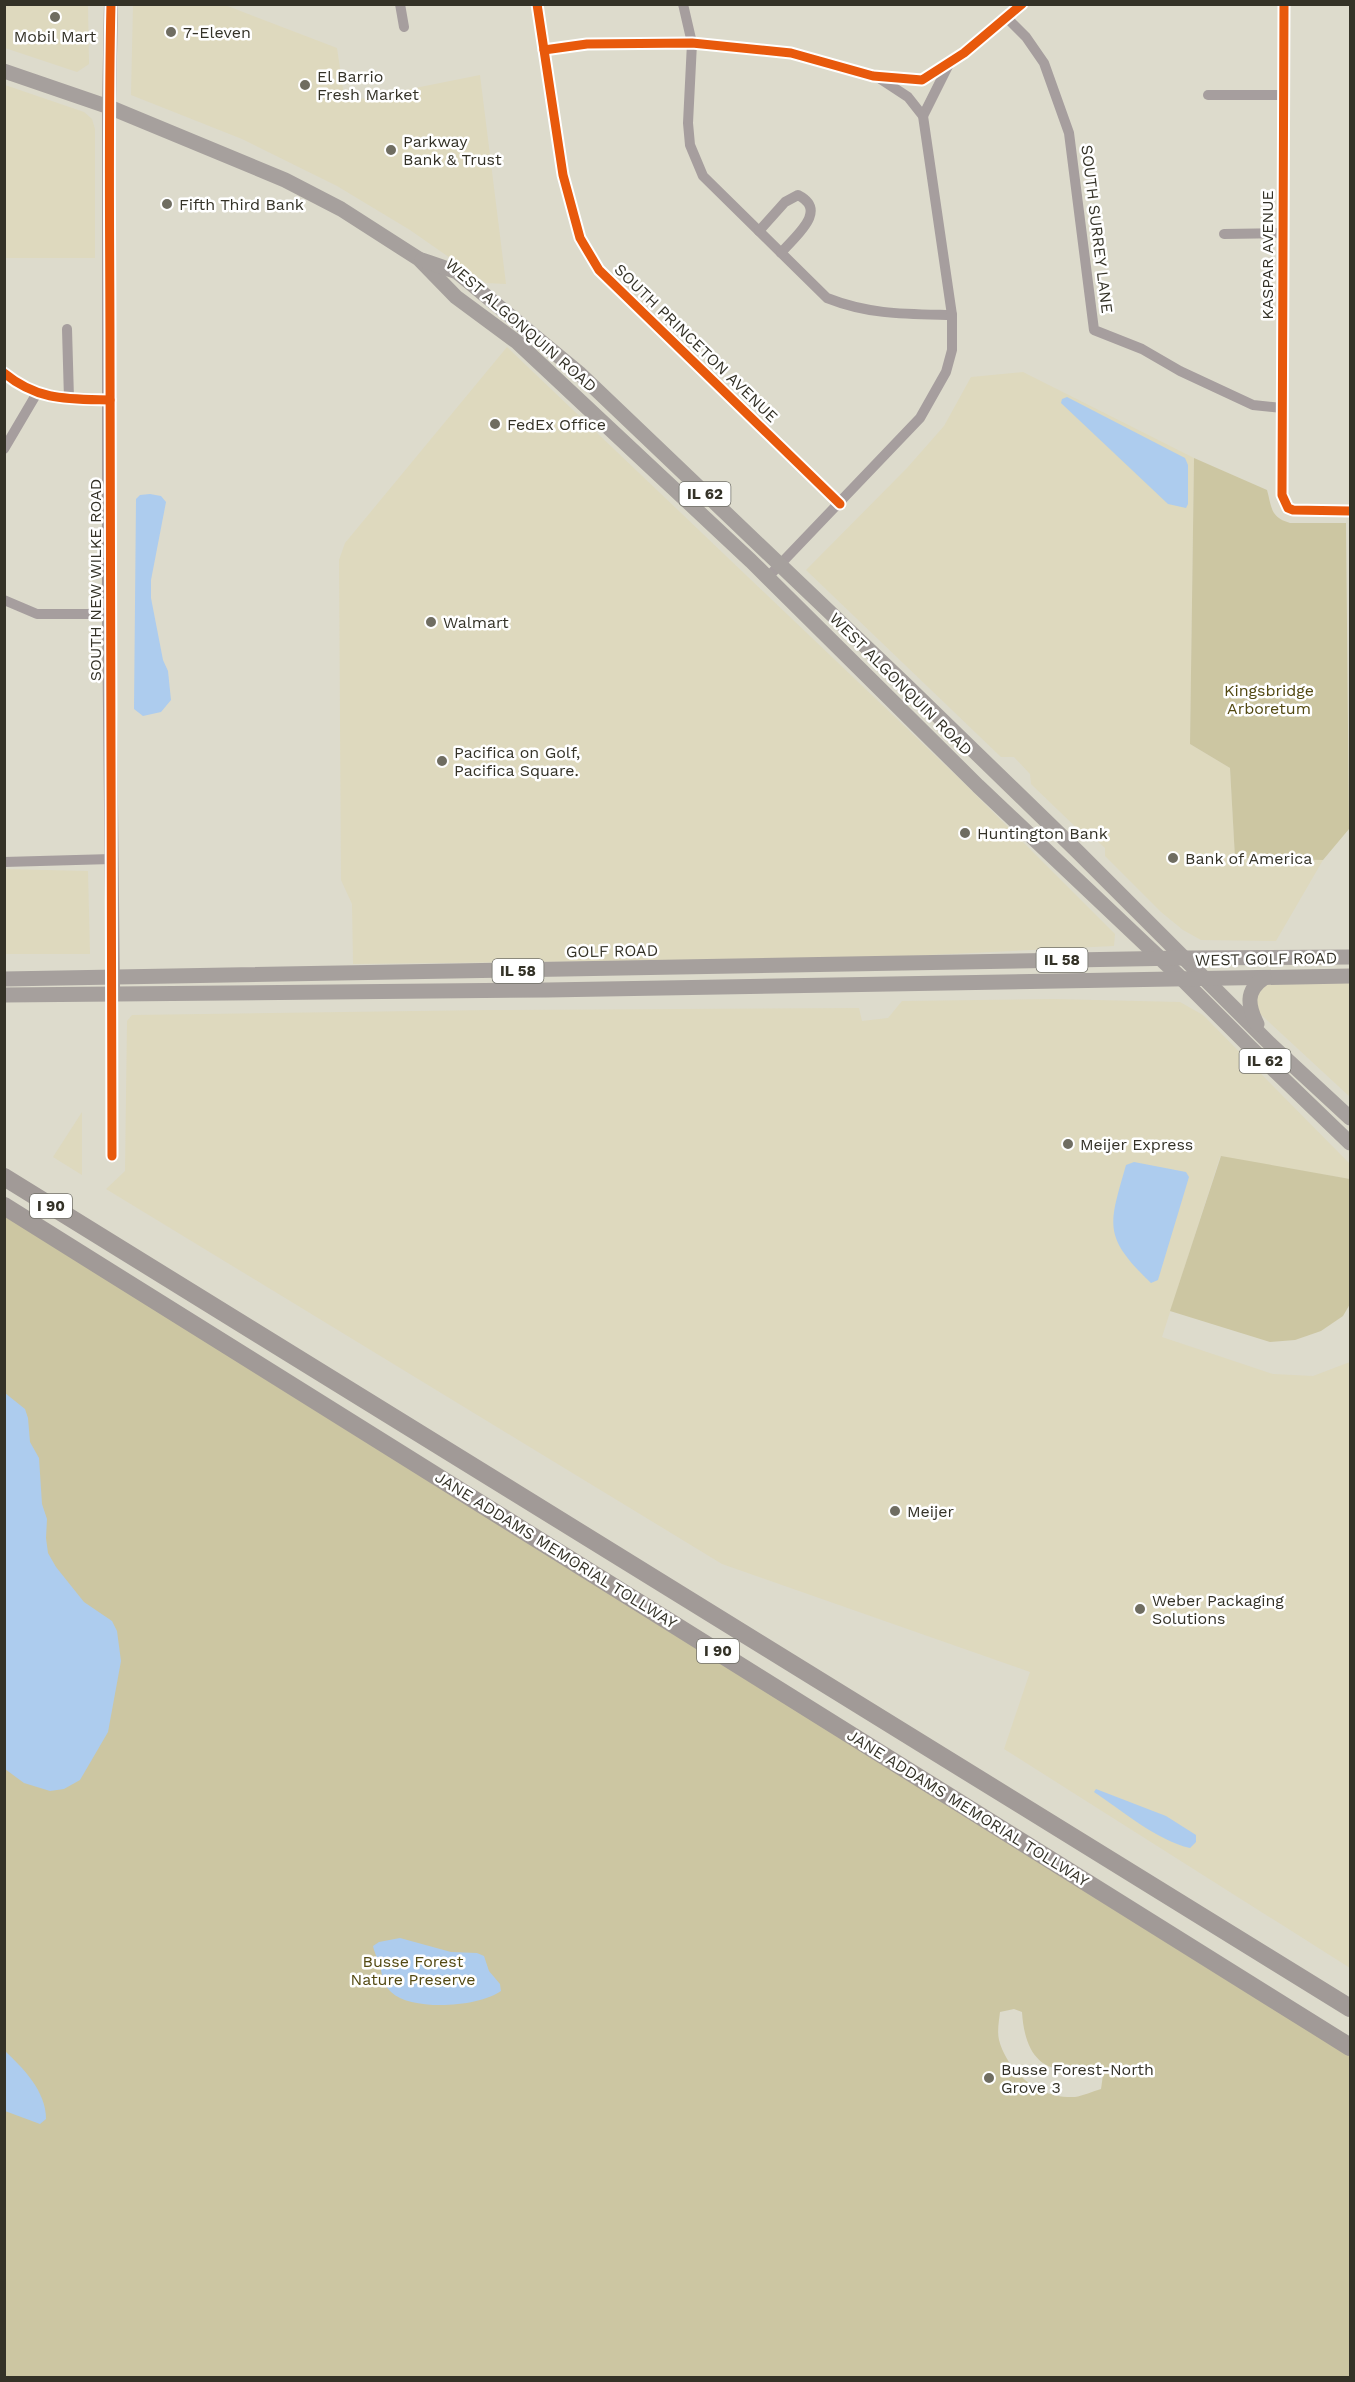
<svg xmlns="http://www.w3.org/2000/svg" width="1355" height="2382" viewBox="0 0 1355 2382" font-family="'Work Sans',sans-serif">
	<rect width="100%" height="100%" fill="#dddbcc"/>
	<g fill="#ded9be">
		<path d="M4,5H88L89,64L77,72L5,48Z"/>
		<path d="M133,5H225L337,48L345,102L480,75L506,284L486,283L410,230L337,186L242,139L131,95Z"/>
		<path d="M5,85L84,112L92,119L95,129V258H5Z"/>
		<path d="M507,347L963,782L1115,934L1114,946L866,958L353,964L352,904L341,880L339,560L345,543Z"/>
		<path d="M1023,372L1194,458L1190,744L1230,768L1235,858L1323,860L1276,941L1201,940L1183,930L1161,912L1105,856V848L1094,838L1085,836L1031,784L1030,774L1014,757H1001L806,570L907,468L944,426L971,377Z"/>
		<path d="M5,869L88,871L90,954H5Z"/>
		<path d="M1350,983V1097L1257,1011V995L1262,984Z"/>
		<path d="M1054,999L1180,1002L1203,1015L1350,1164V1179L1220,1157L1162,1337L1273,1374L1313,1376L1350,1362V1968L1004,1749L1030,1672L722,1564L106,1189L125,1171L127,1021L132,1015L488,1010L859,1008L862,1021L888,1018L902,1001Z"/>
		<path d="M82,1112V1175L53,1157Z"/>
	</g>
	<g fill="#ccc6a2" fill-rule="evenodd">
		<path d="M1194,458L1267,490C1272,508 1270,517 1290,523H1346L1349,829L1323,860L1235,858L1230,768L1190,744Z"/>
		<path d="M1221,1156L1350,1179V1304L1343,1316L1321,1331L1295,1340L1270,1342L1170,1311Z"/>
		<path d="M4,1206L1350,2049V2377H5ZM1014,2009L1022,2012C1025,2060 1047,2079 1094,2066L1103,2075L1101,2089C1093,2091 1083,2096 1075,2097C1040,2099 1008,2073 999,2040C997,2031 999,2021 1000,2012Z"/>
	</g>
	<g fill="#adccee">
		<path d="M1067,397L1185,458L1188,465V504L1186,508L1168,504L1061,403L1062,399Z"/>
		<path d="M150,494L161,496L166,502L151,580V598L163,660L168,671L171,700L161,712L143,716L134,709L136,499L140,495Z"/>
		<path d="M1134,1162L1186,1172L1189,1177L1158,1280L1151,1283C1102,1236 1109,1225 1126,1165Z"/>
		<path d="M5,1393L25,1409L28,1418L30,1442L39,1458L42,1504L47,1519L46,1538L48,1553L56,1567L84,1602L112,1621L117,1631L121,1661L108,1732L80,1780L64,1789L50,1791L24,1783L5,1769Z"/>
		<path d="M1096,1789L1166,1816L1196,1835V1842L1190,1848C1158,1841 1121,1810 1094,1792Z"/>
		<path d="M400,1938L451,1952L477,1953L484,1956L489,1971L500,1984L501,1991C479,2007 412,2012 391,1992C381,1983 383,1974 379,1963C377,1957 374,1952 373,1946L379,1942Z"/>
		<path d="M4,2050C23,2068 46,2091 46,2119L40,2124L5,2111Z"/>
	</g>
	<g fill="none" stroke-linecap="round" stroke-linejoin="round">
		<g stroke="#a69e9e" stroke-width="10">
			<path d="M400,4L404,27"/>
			<path d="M537,4L563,175L580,238L599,270L840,504"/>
			<path d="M683,4L692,43L688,123L690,145L703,176L827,298C870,315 907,314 952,315"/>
			<path d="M1284,4L1282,495L1288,508L1293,510L1350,511"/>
			<path d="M1006,17L1026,37L1044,63L1069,133L1094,330L1142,349L1180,371L1253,405L1282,408"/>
			<path d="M544,50L587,44L692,43L791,53L873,76L922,80L964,53L1022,4"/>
			<path d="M1208,95H1283"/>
			<path d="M923,116L950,62"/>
			<path d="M759,231L785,202L798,195C829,211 795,236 781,253"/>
			<path d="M1224,234L1282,233"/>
			<path d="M67,329L69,399"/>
			<path d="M4,373C38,401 68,399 110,400"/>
			<path d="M4,449L37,393"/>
			<path d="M768,577L920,418L946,372L952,350V315L923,116L908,97L876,76"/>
			<path d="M4,600L37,614H109"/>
			<path d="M4,862L112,859"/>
			<path d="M112,1156L113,994"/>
		</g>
		<path stroke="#a49c9c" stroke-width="14" d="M111,4L109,107V614L113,994"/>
		<g stroke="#a6a09d" stroke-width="15">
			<path d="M4,71L109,107L285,180L341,209L419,259L456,297L517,342L751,561L978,786L1181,978L1250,1047L1350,1143"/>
			<path d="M422,260L457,272L579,373L907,686L1078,852L1270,1044L1350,1118"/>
			<path d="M4,979L1184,958L1350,957"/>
			<path d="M4,995L547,990L1350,976"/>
			<path d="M1257,1024C1248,1006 1245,991 1264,978"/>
		</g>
		<g stroke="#a19a97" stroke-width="18">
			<path d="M4,1177L1350,2008"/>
			<path d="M4,1206L1350,2047"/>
		</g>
		<g stroke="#fff" stroke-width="13">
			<g id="cycleway">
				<path d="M111,4C108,124 110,244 110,363C110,628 112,892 112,1156"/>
				<path d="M537,4L563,175L580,238L599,270L840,504"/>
				<path d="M1284,4L1282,495L1288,508L1293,510L1350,511"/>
				<path d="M544,50L587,44L692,43L791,53L873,76L922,80L964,53L1022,4"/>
				<path d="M4,373C38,401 68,399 110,400"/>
			</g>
		</g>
		<use href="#cycleway" stroke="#e8590c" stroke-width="9"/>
	</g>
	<g fill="#6f6d61" stroke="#fff" stroke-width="2">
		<circle cx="55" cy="17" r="6"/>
		<circle cx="171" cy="32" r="6"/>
		<circle cx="305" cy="85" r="6"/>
		<circle cx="391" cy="150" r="6"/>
		<circle cx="167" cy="204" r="6"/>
		<circle cx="495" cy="424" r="6"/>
		<circle cx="431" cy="622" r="6"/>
		<circle cx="442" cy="761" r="6"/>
		<circle cx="965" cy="833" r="6"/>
		<circle cx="1173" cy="858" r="6"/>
		<circle cx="1068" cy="1144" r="6"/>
		<circle cx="895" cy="1511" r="6"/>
		<circle cx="1140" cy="1609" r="6"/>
		<circle cx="989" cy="2078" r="6"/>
	</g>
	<g text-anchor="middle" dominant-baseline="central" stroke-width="5" stroke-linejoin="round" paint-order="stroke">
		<g fill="#fff" stroke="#717068" stroke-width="1.5">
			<rect x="679.5" y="482" width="51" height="24" rx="4.5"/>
			<rect x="1036.5" y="948" width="51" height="24" rx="4.5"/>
			<rect x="492.5" y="959" width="51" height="24" rx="4.5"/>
			<rect x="1239.5" y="1049" width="51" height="24" rx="4.5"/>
			<rect x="30" y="1194" width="42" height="24" rx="4.5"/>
			<rect x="697" y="1639" width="42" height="24" rx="4.5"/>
		</g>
		<g font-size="15" font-weight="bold" fill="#343227">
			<text x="705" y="494">IL 62</text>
			<text x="1062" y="960">IL 58</text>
			<text x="518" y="971">IL 58</text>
			<text x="1265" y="1061">IL 62</text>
			<text x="51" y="1206">I 90</text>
			<text x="718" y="1651">I 90</text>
		</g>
		<g font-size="16" fill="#343227" stroke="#fff" text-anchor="start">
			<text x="183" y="32">7-Eleven</text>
			<text x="55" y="36" text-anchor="middle">Mobil Mart</text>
			<text x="317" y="76">El Barrio<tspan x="317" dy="18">Fresh Market</tspan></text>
			<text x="403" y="141">Parkway<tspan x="403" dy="18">Bank &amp; Trust</tspan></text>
			<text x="179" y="204">Fifth Third Bank</text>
			<text x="507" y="424">FedEx Office</text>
			<text x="443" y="622">Walmart</text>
			<text x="454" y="752">Pacifica on Golf,<tspan x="454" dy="18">Pacifica Square.</tspan></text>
			<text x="977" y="833">Huntington Bank</text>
			<text x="1185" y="858">Bank of America</text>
			<text x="1080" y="1144">Meijer Express</text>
			<text x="907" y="1511">Meijer</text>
			<text x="1152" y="1600">Weber Packaging<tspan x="1152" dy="18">Solutions</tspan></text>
			<text x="1001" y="2069">Busse Forest-North<tspan x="1001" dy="18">Grove 3</tspan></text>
		</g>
		<g font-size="16" fill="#343227" stroke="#fff">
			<text transform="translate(1097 229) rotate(83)">SOUTH SURREY LANE</text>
			<text transform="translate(1267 255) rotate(-90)">KASPAR AVENUE</text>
			<text transform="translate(521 325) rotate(41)">WEST ALGONQUIN ROAD</text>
			<text transform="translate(696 343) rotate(44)">SOUTH PRINCETON AVENUE</text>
			<text transform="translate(95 580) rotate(-90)">SOUTH NEW WILKE ROAD</text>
			<text transform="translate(901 684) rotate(45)">WEST ALGONQUIN ROAD</text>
			<text transform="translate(612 951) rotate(-1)">GOLF ROAD</text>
			<text transform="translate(1266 959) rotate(-1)">WEST GOLF ROAD</text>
			<text transform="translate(556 1550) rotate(32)">JANE ADDAMS MEMORIAL TOLLWAY</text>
			<text transform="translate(968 1808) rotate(32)">JANE ADDAMS MEMORIAL TOLLWAY</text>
		</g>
		<g font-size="16" fill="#534912" stroke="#fff">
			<text x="1269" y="690">Kingsbridge<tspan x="1269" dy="18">Arboretum</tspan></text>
			<text x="413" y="1961">Busse Forest<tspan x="413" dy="18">Nature Preserve</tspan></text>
		</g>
	</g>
	<rect width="1355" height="2382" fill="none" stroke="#343227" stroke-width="12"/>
</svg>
